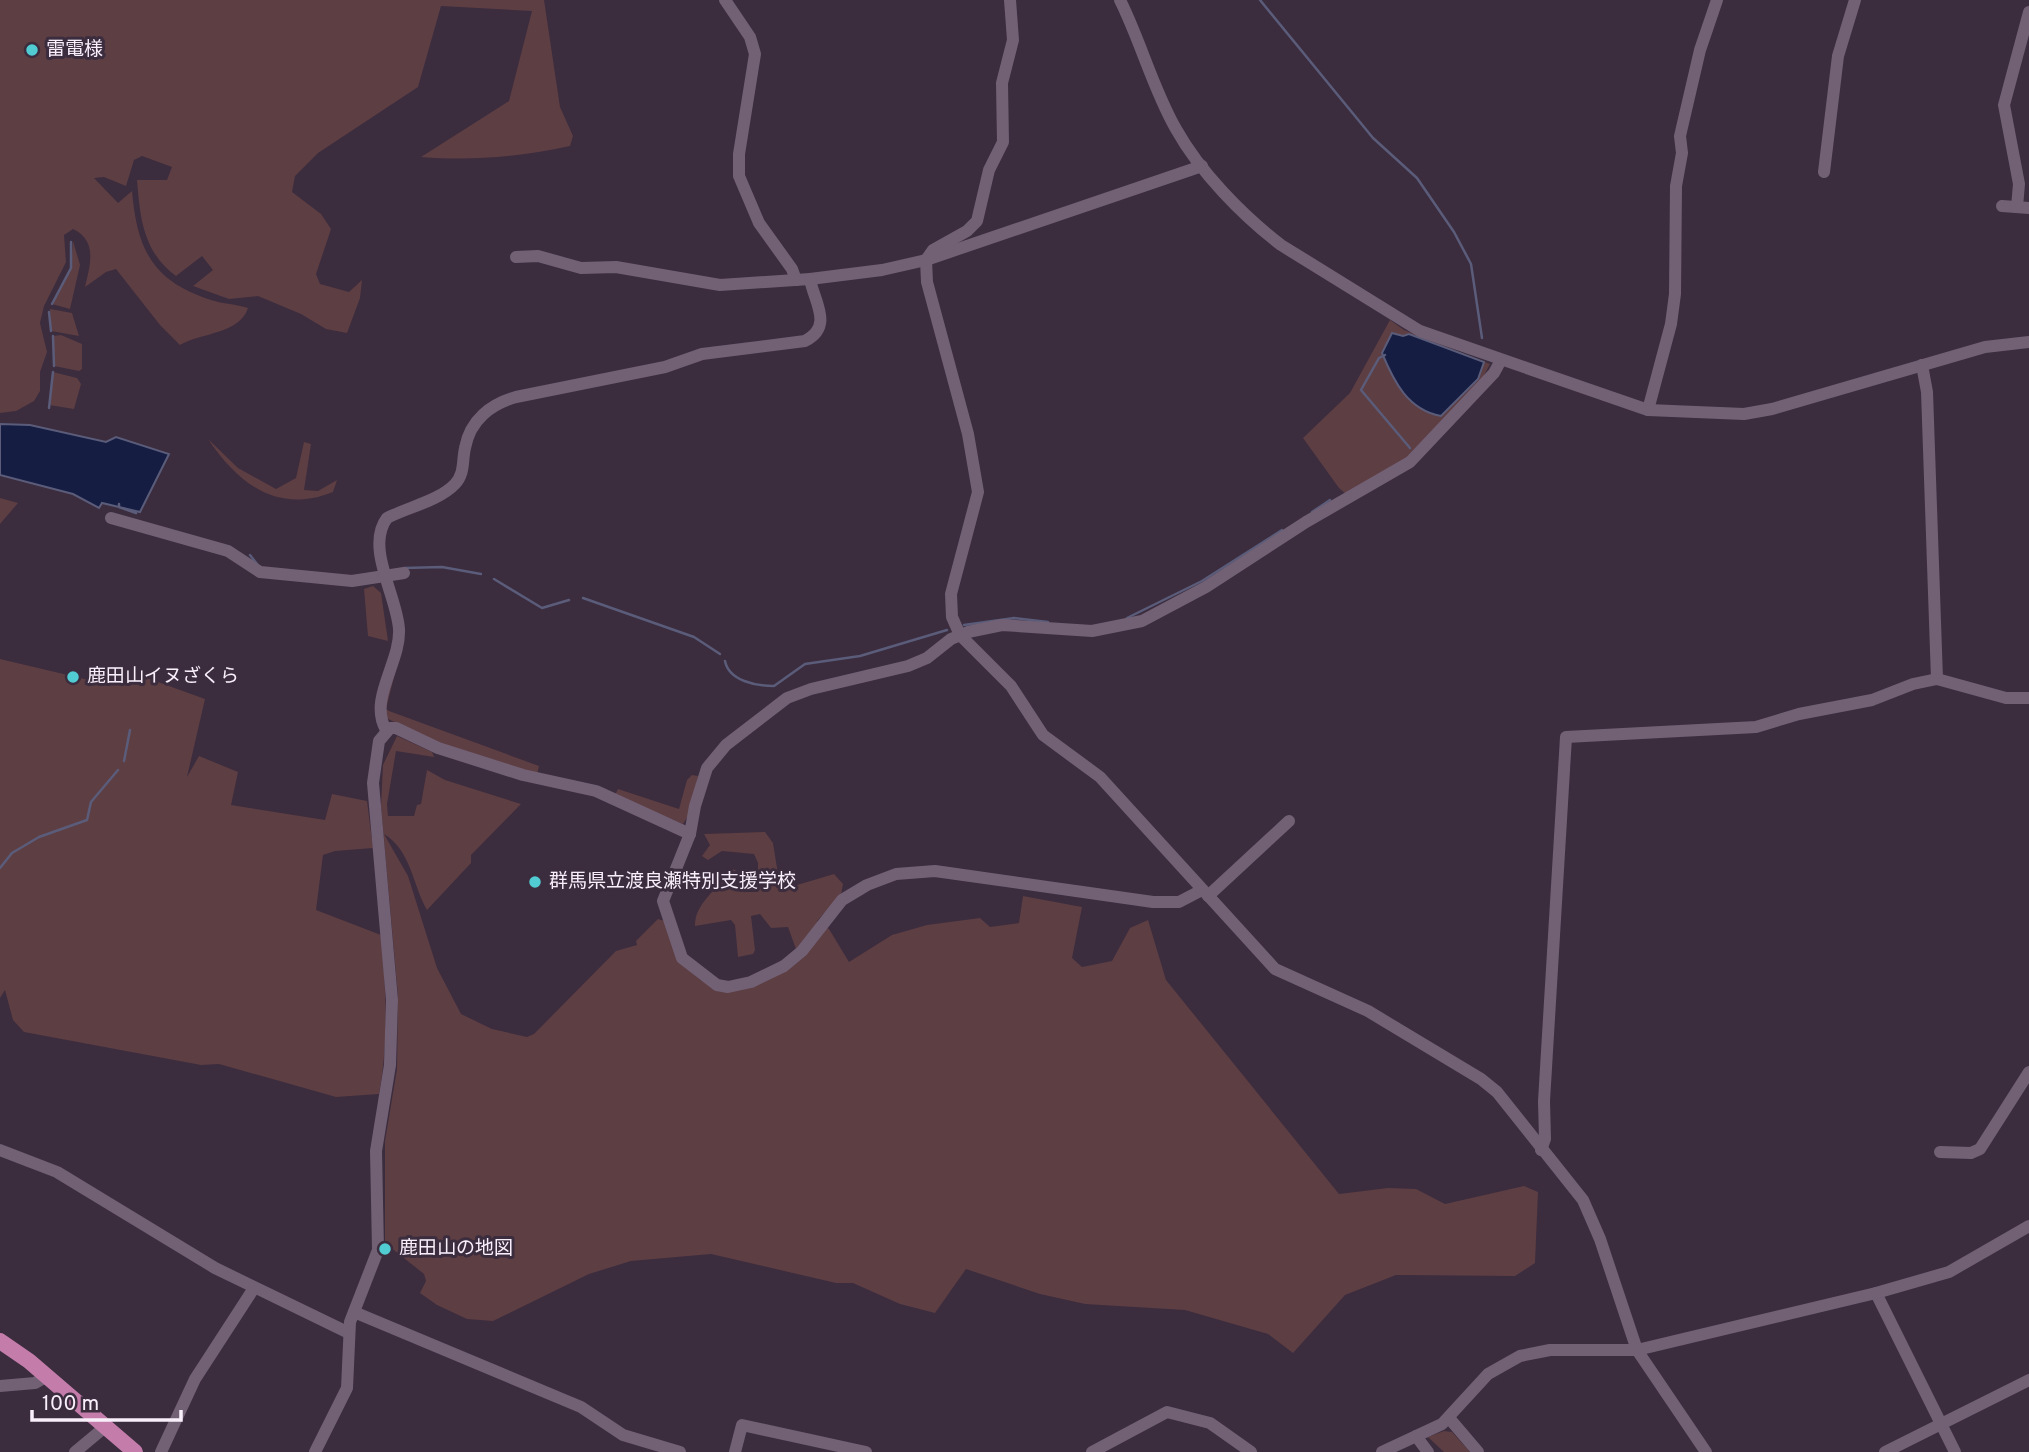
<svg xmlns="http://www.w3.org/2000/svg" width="2029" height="1452" viewBox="0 0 2029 1452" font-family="Overpass,'Noto Sans JP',sans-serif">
	<rect width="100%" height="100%" fill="#3b2c3e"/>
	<g fill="#5d3e43">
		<path d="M0,0H544L560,107L573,136L570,146C519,157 473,161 421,157L509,101L532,11L441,6L418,87L318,153L295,176L292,192L321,214L331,229L316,274L320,284L349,292L362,280L360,298L347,333L326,329L301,314L258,296L229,299L193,286L213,270L202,256L176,276C143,252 140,217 137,180H167L172,167L142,156L134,160L126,186L104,177L94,178L118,203L132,191C137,249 152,281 211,300C223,304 236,304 248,308C240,334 200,333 180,345L160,325L116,269L106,272L85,287C90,265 98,241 73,229L64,235L66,262L44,306L40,323L47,352L40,372V391L34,401L16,411L0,413Z"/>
		<path d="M73,241L80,265L70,309L52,304L71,268Z"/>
		<path d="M50,309L72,313L79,336L51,331Z"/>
		<path d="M1390,320L1404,330L1490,364L1482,379L1405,460L1347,495L1339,488L1303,438L1350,393Z"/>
		<path d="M61,335L82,344V369L79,371L54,366L53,336Z"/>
		<path d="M53,372L77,378L81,384L74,409L49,405Z"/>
		<path d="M208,439L238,468L276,489L296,478L304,442L311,444L304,490L318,491L337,480L333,492C278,514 239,485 208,439Z"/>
		<path d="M0,498L18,503L0,524Z"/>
		<path d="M373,586L381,593L388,641L368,636L364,589Z"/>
		<path d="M402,645L386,709L389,711L539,766L537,775L441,744L386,718L383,712Z"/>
		<path d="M0,659L110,685L122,669L205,699L187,777L199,756L238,772L231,805L325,820L332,794L367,801L373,848L335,851L323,855L316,910L381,935C386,988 389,1041 379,1094L336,1097L219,1064L201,1065L24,1032L13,1020L5,990L0,998Z"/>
		<path d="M397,736L432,752L434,757L396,751L387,804L388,816H414L417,805L421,804L427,770L445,780L521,804L471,855V863L427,910C413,886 411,850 384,834L408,876L437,968L461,1014L492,1029L527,1037L534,1034L616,951L637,945L636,941L658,919L665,921C681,964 679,966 718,991L750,986L796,949L788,927L771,928L760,914L751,916L755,950L753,954L738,957L735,925L731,920L695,926C695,901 718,893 724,872L733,869L740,873L748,892H758V863L754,854L722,851L708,860L702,856L710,845L704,834L765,832L773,843L780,887L787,888L834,874L843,884L841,895L817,921L829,929L849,962L892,935L927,925L980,918L990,927L1019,923L1023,896L1082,907L1072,958L1082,967L1112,961L1130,928L1148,920L1166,980L1339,1194L1388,1188L1416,1189L1445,1204L1524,1186L1538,1192L1535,1263L1515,1276L1396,1275L1345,1295L1293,1353L1268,1334L1185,1310L1085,1304L1040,1294L966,1269L935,1313L900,1304L853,1283H836L711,1254L631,1261L589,1274L493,1321L467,1319L437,1305L420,1293L426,1281L424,1274L385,1243V1141L397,1069L398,996L381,806L383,765Z"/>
		<path d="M692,775L698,776L689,814L683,824L615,795L618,789L679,809L687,780Z"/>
		<path d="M1444,1431L1452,1432L1470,1452H1444L1428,1437Z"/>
	</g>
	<g fill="#161d42" stroke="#5a5c7a" stroke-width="2">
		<path d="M1392,333L1403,336L1409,334L1484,362L1478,379L1441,416C1408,410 1394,382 1382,353Z"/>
		<path d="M0,424L30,425L106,442L116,437L169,454L140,512L102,503L99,508L73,494L0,475Z"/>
	</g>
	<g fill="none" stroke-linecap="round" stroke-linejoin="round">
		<g stroke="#5a5c7a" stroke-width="2.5">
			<path d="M1260,0L1373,138L1417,178L1454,232L1471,264L1482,338"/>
			<path d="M52,304L71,268V242"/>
			<path d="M49,312L51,331"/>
			<path d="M53,336L54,366"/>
			<path d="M1385,355L1379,358L1361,390L1410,448"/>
			<path d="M49,408L53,372"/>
			<path d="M119,504V507L136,513"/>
			<path d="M1312,512L1330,500"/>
			<path d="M250,555L257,564"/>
			<path d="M404,568L442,567L481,574"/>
			<path d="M494,579L542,608L569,600"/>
			<path d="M583,598L694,637L720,654"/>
			<path d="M1127,618L1202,581L1282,530"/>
			<path d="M964,625L1014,618L1048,622"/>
			<path d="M725,661C729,681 756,686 774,686L805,664L860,656L947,630"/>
			<path d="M124,761L130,730"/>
			<path d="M0,868L12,853L39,837L87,820L91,802L118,770"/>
		</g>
		<g stroke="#726175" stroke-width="12">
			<path d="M725,0L750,37L755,54L739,154V176L759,223L792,269L796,280"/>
			<path d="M1010,0L1013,40L1002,83L1003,142L989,170L977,221L967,231L933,250L926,260L927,282L968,434L978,492L951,594L952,617L960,635L1011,686L1043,735L1100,777L1275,969L1368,1011L1481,1079L1497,1092L1583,1200L1600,1239L1637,1350L1706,1452"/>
			<path d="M1120,0C1141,42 1153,89 1176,129C1200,172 1242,215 1281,245L1420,331L1648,410L1744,414L1772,409L1985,347L2029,342"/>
			<path d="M1824,172L1838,56L1855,0"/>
			<path d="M2002,206L2029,208"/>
			<path d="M2017,207L2019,184L2004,105L2029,12"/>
			<path d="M516,257L538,256L581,268L616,267L720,285L810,279L882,270L926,260L1202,166"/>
			<path d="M1922,365L1927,392L1937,679"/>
			<path d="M1648,410L1671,324L1675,294L1676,186L1682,153L1680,136L1700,50L1717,0"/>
			<path d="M111,518L228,551L260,572L352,581L404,573"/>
			<path d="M386,730C368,699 401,662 399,629C397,596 365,547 387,518C408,507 439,501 455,484C465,473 462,461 465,448C470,420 491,404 516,397L665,367L702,354L805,341C834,326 814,302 810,279"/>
			<path d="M1202,890L1179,902H1153L935,871L896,874L867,885L842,900L802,951L784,966L751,982L728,987L717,985L682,958L663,901L690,834L695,806L707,768L726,745L787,698L811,689L908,666L927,658L951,639L968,632L1002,625L1092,631L1142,621L1206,587L1306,522L1410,462L1494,373L1501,360"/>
			<path d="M1208,896L1289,821"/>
			<path d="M0,1150L57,1172L215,1268L349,1333"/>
			<path d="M1541,1150L1545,1139L1544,1101L1566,737L1756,727L1799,714L1872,700L1913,684L1937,679L2006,698H2029"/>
			<path d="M1940,1152L1971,1153L1980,1149L2029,1072"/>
			<path d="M1876,1293L1955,1452"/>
			<path d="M354,1312L581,1407L623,1435L680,1452"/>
			<path d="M0,1386L35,1383L47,1376"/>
			<path d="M1449,1418L1478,1452"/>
			<path d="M1416,1436L1428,1452"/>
			<path d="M75,1452L105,1427"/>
			<path d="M161,1452L195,1379L254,1288"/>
			<path d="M315,1452L347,1388L350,1322L378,1250L376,1151L390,1065L392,1000L373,783L379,741L390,728H396L438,748L523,775L596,791L690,834"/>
			<path d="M735,1452L742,1425L866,1452"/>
			<path d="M1092,1452L1167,1412L1210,1423L1251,1452"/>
			<path d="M1382,1452L1442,1424L1488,1374L1520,1356L1550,1350H1637L1876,1293L1949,1272L2029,1226"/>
			<path d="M1885,1452L2029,1380"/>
		</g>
		<path stroke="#c47dab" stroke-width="16" d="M0,1341L29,1361L135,1452"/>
	</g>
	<g fill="#51ccd2" stroke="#3b2c3e" stroke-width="2.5">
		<circle cx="32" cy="50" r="7"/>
		<circle cx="73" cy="677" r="7"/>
		<circle cx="535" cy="882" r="7"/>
		<circle cx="385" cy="1249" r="7"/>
	</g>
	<g text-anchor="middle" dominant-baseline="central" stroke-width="6" stroke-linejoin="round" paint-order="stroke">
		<g font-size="19" fill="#f9effb" stroke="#3b2c3e" text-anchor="start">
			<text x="46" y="50">雷電様</text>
			<text x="87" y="677">鹿田山イヌざくら</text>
			<text x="549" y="882">群馬県立渡良瀬特別支援学校</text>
			<text x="399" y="1249">鹿田山の地図</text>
		</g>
	</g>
	<path d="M32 1410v10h149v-10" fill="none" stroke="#f9effb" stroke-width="3.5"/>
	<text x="42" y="1410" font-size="21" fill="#f9effb" stroke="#3b2c3e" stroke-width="5" paint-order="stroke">100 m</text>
</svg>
